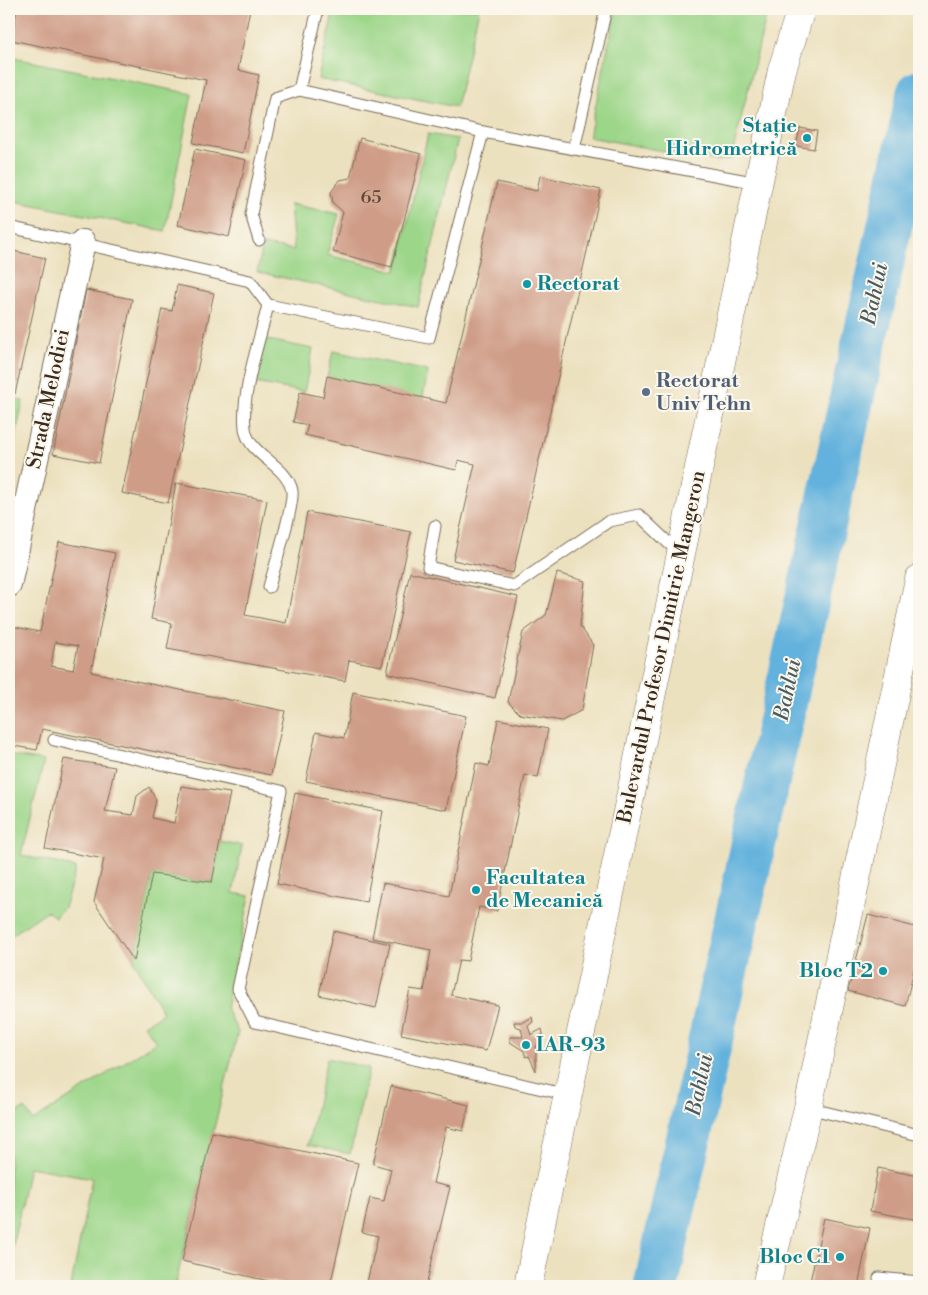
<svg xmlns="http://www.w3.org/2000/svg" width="928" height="1295" viewBox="0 0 928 1295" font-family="'Libre Bodoni',serif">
	<rect width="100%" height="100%" fill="#fbf7ec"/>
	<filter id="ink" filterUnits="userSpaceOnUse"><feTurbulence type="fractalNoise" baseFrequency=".02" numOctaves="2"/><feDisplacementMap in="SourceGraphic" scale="10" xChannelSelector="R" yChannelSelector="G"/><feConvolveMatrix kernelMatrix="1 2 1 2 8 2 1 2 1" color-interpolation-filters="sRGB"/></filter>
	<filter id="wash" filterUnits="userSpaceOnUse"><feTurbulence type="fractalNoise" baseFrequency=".0096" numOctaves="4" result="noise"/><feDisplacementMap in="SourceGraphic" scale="20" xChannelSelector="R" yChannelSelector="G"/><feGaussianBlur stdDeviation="1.12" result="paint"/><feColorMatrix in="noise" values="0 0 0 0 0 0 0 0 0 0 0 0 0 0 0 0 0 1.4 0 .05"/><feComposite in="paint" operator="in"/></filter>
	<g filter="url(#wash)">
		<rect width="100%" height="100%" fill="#ece1bf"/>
		<g fill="#9cd689" stroke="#6c8054">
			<path d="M334,9H479L456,107L318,79Z"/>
			<path d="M616,9H768L731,159L716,161L589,137Z"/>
			<path d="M9,57L192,94L165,231L9,200Z"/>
			<path d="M428,134L458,139L418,307L257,272L263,245L294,250L290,204L339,214L327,255L396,271Z"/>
			<path d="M264,339L313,349L304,392L255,383Z"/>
			<path d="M333,351L428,371L420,412L324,392Z"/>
			<path d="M9,398L23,401L9,470Z"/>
			<path d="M9,755L44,761L21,855L76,868L64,908L55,917L47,911L9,937Z"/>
			<path d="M220,841L242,846L233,893L250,896L226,1008L238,1032L175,1286H71L92,1178L29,1167L9,1263V1118L25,1108L33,1121L156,1042L144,1025L163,1013L134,961L152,874L212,882Z"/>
			<path d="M327,1058L369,1068L350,1154L308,1145Z"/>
		</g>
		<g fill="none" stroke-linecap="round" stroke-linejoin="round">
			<path stroke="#63b2dd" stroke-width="45" d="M656,1286L919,93"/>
		</g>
		<g id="blocks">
			<g fill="#cf9d87" fill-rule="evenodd">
				<path d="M17,9H250L238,70L259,75L243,153L193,143L206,80L11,40Z"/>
				<path d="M800,128L817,131L814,149L796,146Z"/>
				<path d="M360,138L421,154L392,267L333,252L343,212L333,203L331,192L340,180L350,178Z"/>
				<path d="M195,149L246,160L229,237L178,225Z"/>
				<path d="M540,176L601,190L513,573L453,560L475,464L458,460L456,470L305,435L308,425L293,422L300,392L323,397L327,376L446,403L497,182L537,191Z"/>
				<path d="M9,250L45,258L15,394L9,393Z"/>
				<path d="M177,285L214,293L168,503L122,493L162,309L172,311Z"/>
				<path d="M86,290L132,299L99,463L53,454Z"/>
				<path d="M176,483L267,500L245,615L286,623L307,512L411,532L382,666L349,660L345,681L167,649L172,623L151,619Z"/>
				<path d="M59,542L115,553L91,672L285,711L271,775L42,729L37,750L9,745L11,626L40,632ZM55,642L78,646L73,670L51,666Z"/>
				<path d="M410,572L518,597L495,698L387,673Z"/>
				<path d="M557,573L585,581L580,626L593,645L582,710L562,721L520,714L508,702L523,632L546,615Z"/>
				<path d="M353,692L466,716L446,810L306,781L316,732L344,738Z"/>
				<path d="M498,719L548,729L538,778L525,775L497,911L479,907L468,961L459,960L451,995L498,1005L486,1051L401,1034L410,989L424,991L431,950L372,938L383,883L449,896L476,763L489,766Z"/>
				<path d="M64,759L115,767L105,811L133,815L137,796L149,787L156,800L152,818L174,823L181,786L230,793L212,882L152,874L134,961L94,902L104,859L45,848Z"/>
				<path d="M295,793L383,811L366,902L277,884Z"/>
				<path d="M868,915L919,928V950L905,1006L848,991Z"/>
				<path d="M333,931L390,944L376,1008L319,995Z"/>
				<path d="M532,1017L533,1022L528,1026L531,1035L542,1029L543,1034L536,1047V1071L529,1056L526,1057L524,1051L510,1042V1037H523L521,1028L515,1026L514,1022H523Z"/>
				<path d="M391,1086L469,1105L463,1131L446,1127L433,1183L450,1187L426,1286H366L378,1236L362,1232L370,1198L384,1201L391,1169L373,1164Z"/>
				<path d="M212,1132L358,1163L330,1286H290L182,1261Z"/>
				<path d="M878,1168L919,1176V1220L870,1211Z"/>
				<path d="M824,1218L870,1228L858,1286H809Z"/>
			</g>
		</g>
	</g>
	<g filter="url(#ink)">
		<use href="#blocks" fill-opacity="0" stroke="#796a56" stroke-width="1"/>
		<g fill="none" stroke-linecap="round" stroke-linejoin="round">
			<g stroke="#796a56" stroke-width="13">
				<g id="service">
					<path d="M318,9L299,90L483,132L758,183"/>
					<path d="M574,149L606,9"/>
					<path d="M9,227L250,281L268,305L429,338L483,132"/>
					<path d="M259,240L251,214L275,98L299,90"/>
					<path d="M268,305C260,340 241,392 245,428C248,456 287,464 292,491C294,507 274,568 269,587"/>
					<path d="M435,526L428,567L514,586L609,521L639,515L680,554"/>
					<path d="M54,740L281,791L238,989L255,1022L568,1095"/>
					<path d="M808,1108L919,1135"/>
					<path d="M879,1278L919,1282"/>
				</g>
			</g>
			<g stroke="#796a56" stroke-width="26">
				<path id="minor" d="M9,585L83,242"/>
			</g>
			<g stroke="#796a56" stroke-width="29">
				<g id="secondary">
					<path d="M528,1286L782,70L801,9"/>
					<path d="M766,1286L808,1108L919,579"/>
				</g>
			</g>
			<use href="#service" stroke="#fff" stroke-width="11"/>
			<use href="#minor" stroke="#fff" stroke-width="24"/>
			<use href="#secondary" stroke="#fff" stroke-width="28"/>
		</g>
	</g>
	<g fill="#0f9aa8" stroke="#fbf7ec" stroke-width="2">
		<circle cx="807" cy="138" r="5"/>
		<circle cx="527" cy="284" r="5"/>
		<circle cx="476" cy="890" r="5"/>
		<circle cx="883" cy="971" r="5"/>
		<circle cx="526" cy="1045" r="5"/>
		<circle cx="840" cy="1257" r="5"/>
	</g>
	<circle fill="#5c6f8a" stroke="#fbf7ec" stroke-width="2" cx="646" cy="392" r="5"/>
	<g text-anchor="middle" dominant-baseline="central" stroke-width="4" stroke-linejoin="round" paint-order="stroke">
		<g font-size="18" fill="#604738">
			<text x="371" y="197">65</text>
		</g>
		<g font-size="20" font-weight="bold" fill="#0d838f" stroke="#fbf7ec" text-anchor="end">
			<text x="797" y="126">Stație<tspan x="797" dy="23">Hidrometrică</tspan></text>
			<text x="537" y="284" text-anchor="start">Rectorat</text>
			<text x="486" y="878" text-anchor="start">Facultatea<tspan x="486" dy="23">de Mecanică</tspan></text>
			<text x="873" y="971">Bloc T2</text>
			<text x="536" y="1045" text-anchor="start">IAR-93</text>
			<text x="830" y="1257">Bloc C1</text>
		</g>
		<g font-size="20" font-weight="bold" fill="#4e5e75" stroke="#fbf7ec" text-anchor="start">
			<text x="656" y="381">Rectorat<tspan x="656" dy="23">Univ Tehn</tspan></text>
		</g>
		<g font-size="20" fill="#3b2a1e" stroke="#fbf7ec">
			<text transform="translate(49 399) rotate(-78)">Strada Melodiei</text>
			<text transform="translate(662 647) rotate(-78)">Bulevardul Profesor Dimitrie Mangeron</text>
		</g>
		<g font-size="21" font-style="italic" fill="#495a61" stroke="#fbf7ec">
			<text transform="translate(875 294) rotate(-78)">Bahlui</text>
			<text transform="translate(788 690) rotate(-78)">Bahlui</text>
			<text transform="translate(700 1085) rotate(-78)">Bahlui</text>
		</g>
	</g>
	<rect width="928" height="1295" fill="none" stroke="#fbf7ec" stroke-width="30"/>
</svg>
